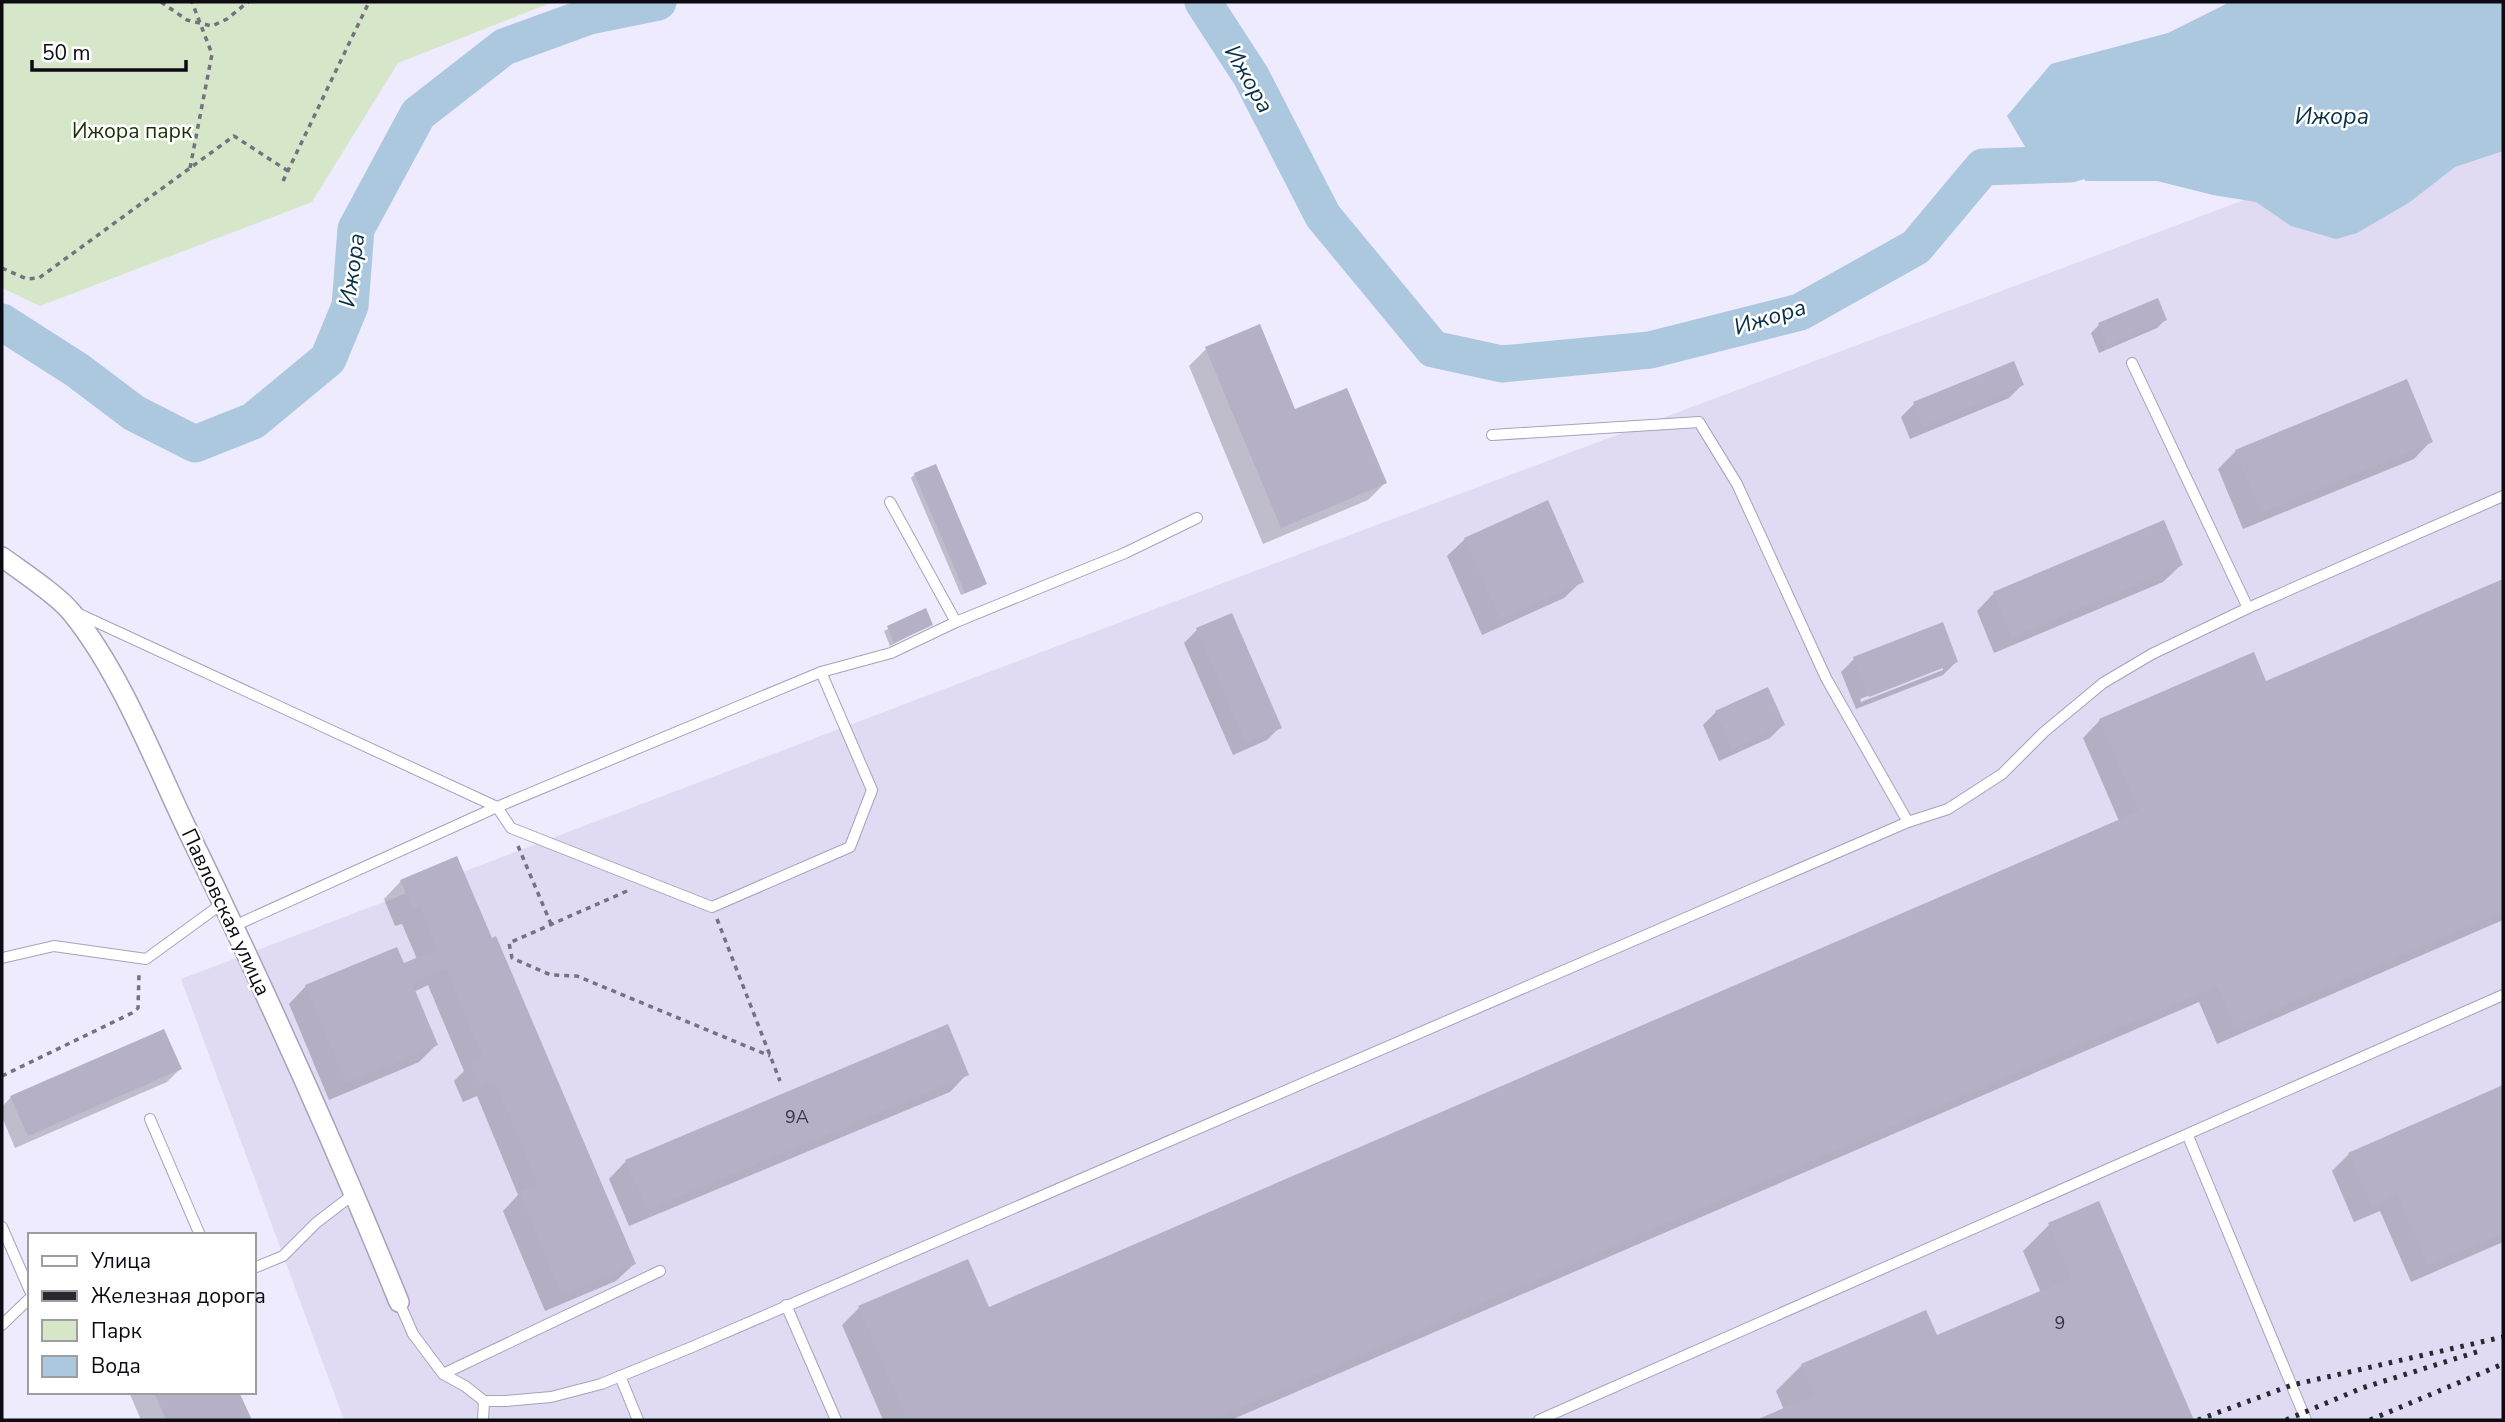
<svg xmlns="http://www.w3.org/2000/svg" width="2505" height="1422" viewBox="0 0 2505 1422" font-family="'Nunito Sans',sans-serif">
	<rect width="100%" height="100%" fill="#efebfe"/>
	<path fill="#e0daf3" d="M2503,103V1420H344L181,979L1342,538Z"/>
	<path fill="#d5e7c8" d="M2,2H553L398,63L312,202L40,306L2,288Z"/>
	<path fill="#abc8df" d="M2230,2H2503V151L2455,167L2410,202L2357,233L2336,239L2291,226L2256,202L2213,195L2157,181H2086L2070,164L2037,167L2007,116L2051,64L2168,33Z"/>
	<g fill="#0003" fill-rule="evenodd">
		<path d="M2165,320L2157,328L2099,353L2091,333L2099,325Z"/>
		<path d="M1206,349L1385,483L1368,500L1263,544L1189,366Z"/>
		<path d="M2022,385L2009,398L1910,439L1901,417L1914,404Z"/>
		<path d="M2431,441L2414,459L2243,529L2218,469L2236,451Z"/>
		<path d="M915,474L985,583L981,587L961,595L911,478Z"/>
		<path d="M1465,539L1582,581L1564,598L1482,635L1447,556Z"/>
		<path d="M2181,565L2163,582L1994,653L1977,611L1994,593Z"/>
		<path d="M2503,581V920L2217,1044L2199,1002L1231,1420H883L842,1325L859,1308L988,1310L2119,821L2083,738L2100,720L2266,684Z"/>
		<path d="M925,611L931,624L890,646L884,631Z"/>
		<path d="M1197,630L1280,727L1267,740L1233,755L1184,643Z"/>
		<path d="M1854,659L1956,662L1943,675L1856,709L1841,672ZM1943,666V670L1861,702L1860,699Z"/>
		<path d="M1716,712L1783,725L1770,738L1719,761L1703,725Z"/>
		<path d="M456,858L634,1264L616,1281L545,1311L503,1211L518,1195L477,1096L463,1102L454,1081L464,1071L428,985L414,992L436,1045L419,1062L329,1100L289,1004L306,986L403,965L417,959L402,924L395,926L384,899L401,881Z"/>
		<path d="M180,1069L167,1082L15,1148L2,1117V1107L11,1097Z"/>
		<path d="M967,1074L950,1092L629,1226L609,1179L626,1161Z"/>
		<path d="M2503,1087V1242L2411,1282L2380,1211L2354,1222L2332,1171L2349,1154Z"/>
		<path d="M2099,1203L2192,1420H1761L1784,1410L1776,1391L1802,1365L1937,1338L2041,1293L2023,1251L2049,1225Z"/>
		<path d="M129,1392H237L250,1420H141Z"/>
	</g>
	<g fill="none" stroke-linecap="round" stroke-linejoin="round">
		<g stroke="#abc8df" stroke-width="37">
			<path d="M1203,2L1251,76L1323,216L1433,349L1502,364L1650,350L1800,312L1916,247L1983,167L2070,164L2086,159"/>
			<path d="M2,322L77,370L134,413L195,444L253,421L328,359L350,306L356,229L418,114L504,47L589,16L658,2"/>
		</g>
	</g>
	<g fill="#b5b0c6">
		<path d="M2158,298L2167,320L2108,346L2098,323Z"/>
		<path d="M1260,324L1295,409L1347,388L1387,483L1281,528L1205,347Z"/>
		<path d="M2014,361L2024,385L1923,427L1913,402Z"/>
		<path d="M2407,379L2433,442L2261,513L2235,450Z"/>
		<path d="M936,464L987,584L965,593L914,473Z"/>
		<path d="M1548,500L1584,582L1500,619L1464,538Z"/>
		<path d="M2164,520L2183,565L2012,637L1993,592Z"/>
		<path d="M2503,579V912L2235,1027L2217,986L1211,1420H907L858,1306L968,1259L989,1307L2139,811L2099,719L2254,652L2266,681Z"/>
		<path d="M926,608L933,625L894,643L887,626Z"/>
		<path d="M1232,613L1282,728L1246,743L1196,628Z"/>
		<path d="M1943,622L1958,662L1869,697L1853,657Z"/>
		<path d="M1768,687L1785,725L1732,749L1715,711Z"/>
		<path d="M457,856L492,938L496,936L636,1264L562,1295L519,1192L538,1184L494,1080L480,1086L470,1062L483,1057L446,969L412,983L438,1045L346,1083L305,985L397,947L404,963L437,949L420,907L413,910L400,880Z"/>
		<path d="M948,1024L969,1075L647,1210L625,1160Z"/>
		<path d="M164,1029L182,1069L28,1136L10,1096Z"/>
		<path d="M2503,1085V1233L2428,1266L2397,1195L2372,1206L2348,1153Z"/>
		<path d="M2099,1201L2194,1420H1756L1814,1395L1801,1364L1926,1310L1937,1335L2071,1278L2048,1223Z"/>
		<path d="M154,1392H239L252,1420H166Z"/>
	</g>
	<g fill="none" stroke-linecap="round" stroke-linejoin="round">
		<g stroke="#a8a2b8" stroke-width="12">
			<g id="service">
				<path d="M2132,363L2248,608"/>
				<path d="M1492,435L1699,422L1737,484L1826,678L1908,822"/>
				<path d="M890,502L956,622"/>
				<path d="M77,613L497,807L511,828L712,907L850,847L872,790L821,672L497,807L234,926"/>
				<path d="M821,672L891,653L956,622L1125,553L1197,518"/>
				<path d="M2,958L54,946L146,959L223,903"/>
				<path d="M150,1119L200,1235"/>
				<path d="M2188,1136L2306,1420"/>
				<path d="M2,1227L30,1291"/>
				<path d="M254,1268L283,1256L316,1223L355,1193"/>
				<path d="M399,1302L413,1334L443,1374L465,1386L484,1401H506L551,1397L601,1384L692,1347L1908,822L1948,809L2002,774L2044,732L2103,683L2152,654L2248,608L2503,496"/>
				<path d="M786,1305L836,1420"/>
				<path d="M2,1325L30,1298"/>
				<path d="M443,1374L660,1271"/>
				<path d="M620,1376L638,1420"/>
				<path d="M483,1420L484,1401"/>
				<path d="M1539,1420L2503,995"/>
			</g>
		</g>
		<g stroke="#a8a2b8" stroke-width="22">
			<path id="minor" d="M2,557C21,571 59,596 72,613C119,671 152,755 184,823C261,981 333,1140 399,1302"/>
		</g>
		<g stroke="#757280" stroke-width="3.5" stroke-dasharray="5 5" stroke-linecap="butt">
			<path d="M161,2L187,20L212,26L227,19L248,2"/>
			<path d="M190,168L212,54L192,2"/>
			<path d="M283,181L369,2"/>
			<path d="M2,268L27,279L39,278L234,136L288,171"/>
			<path d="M518,846L551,924"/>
			<path d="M627,891L509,943L512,958L551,975L577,976L770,1056"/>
			<path d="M717,919L780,1081"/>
			<path d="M2,1076L132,1013L138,1008L139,973"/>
		</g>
		<use href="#service" stroke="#fff" stroke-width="10"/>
		<use href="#minor" stroke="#fff" stroke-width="19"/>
		<g stroke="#2a2831" stroke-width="5" stroke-dasharray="3.5 7" stroke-linecap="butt">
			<path d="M2198,1420L2292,1385L2503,1337"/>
			<path d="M2286,1420L2362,1388L2483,1350"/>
			<path d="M2370,1420L2503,1364"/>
		</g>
	</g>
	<g text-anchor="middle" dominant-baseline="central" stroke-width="5" stroke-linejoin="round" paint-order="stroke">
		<g font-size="18" fill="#36343f">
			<text x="797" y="1117">9А</text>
			<text x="2060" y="1323">9</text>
		</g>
		<g font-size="21" fill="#1b3103" stroke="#fff">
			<text x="132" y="131">Ижора парк</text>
		</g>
		<g font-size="21" fill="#0c0a12" stroke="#fff">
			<text transform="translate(226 912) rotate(65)">Павловская улица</text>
		</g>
		<g font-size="23" font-style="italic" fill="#0a3048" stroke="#fff">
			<text transform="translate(1249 79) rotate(60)">Ижора</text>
			<text x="2332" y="116">Ижора</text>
			<text transform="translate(352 270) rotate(-82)">Ижора</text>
			<text transform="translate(1770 317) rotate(-17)">Ижора</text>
		</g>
	</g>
	<rect width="2505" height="1422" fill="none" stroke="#0c0a12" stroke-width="7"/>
	<rect x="28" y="1233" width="228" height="161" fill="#ffffff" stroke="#9e9da0" stroke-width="2"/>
	<rect x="42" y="1256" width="35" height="10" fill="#ffffff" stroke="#9e9da0" stroke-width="2"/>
	<text x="91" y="1268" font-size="21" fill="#0c0a12">Улица</text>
	<rect x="42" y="1291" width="35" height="10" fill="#2a2831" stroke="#9e9da0" stroke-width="2"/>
	<text x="91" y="1303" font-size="21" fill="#0c0a12">Железная дорога</text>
	<rect x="42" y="1320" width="35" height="21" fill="#d5e7c8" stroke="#9e9da0" stroke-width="2"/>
	<text x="91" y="1338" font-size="21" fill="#0c0a12">Парк</text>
	<rect x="42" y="1356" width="35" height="21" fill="#abc8df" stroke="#9e9da0" stroke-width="2"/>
	<text x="91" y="1373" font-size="21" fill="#0c0a12">Вода</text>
	<path d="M32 60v10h154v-10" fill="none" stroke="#0c0a12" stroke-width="3.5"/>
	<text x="42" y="60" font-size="21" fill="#0c0a12" stroke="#ffffff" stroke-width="5" paint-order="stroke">50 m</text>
</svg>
